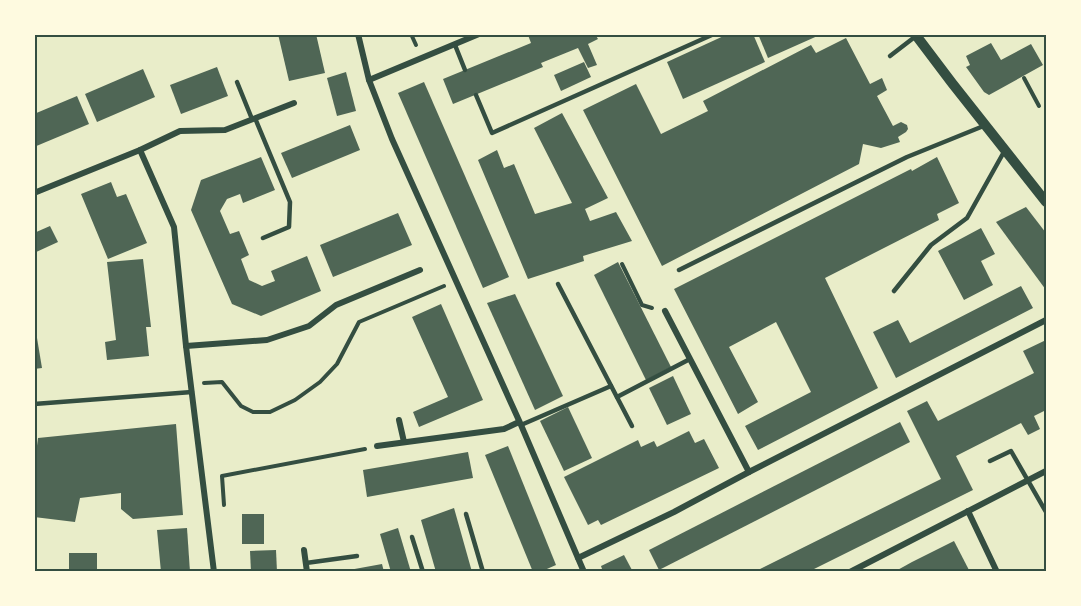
<svg xmlns="http://www.w3.org/2000/svg" width="1081" height="606" viewBox="0 0 1081 606" font-family="'Space Grotesk',sans-serif">
	<rect width="100%" height="100%" fill="#e9edc9"/>
	<g fill="#4f6655">
		<path d="M278,34H316L325,73L289,81Z"/>
		<path d="M530,34H595L598,39L588,44L597,65L588,68L578,48L541,63L543,67L453,104L443,79L531,43L528,35Z"/>
		<path d="M728,34H753L765,62L683,99L667,62Z"/>
		<path d="M758,34H822L768,58Z"/>
		<path d="M846,38L870,84L882,78L887,90L877,96L893,126L901,122L907,125L908,129L906,132L898,137L900,142L881,148L863,144L859,164L662,266L583,110L636,84L661,134L708,111L703,101L811,45L816,53Z"/>
		<path d="M991,43L1001,60L1031,44L1043,65L989,95L984,92L966,67L970,65L966,56Z"/>
		<path d="M584,62L591,77L561,91L554,75Z"/>
		<path d="M217,67L228,96L181,114L170,85Z"/>
		<path d="M143,69L155,97L97,122L85,94Z"/>
		<path d="M346,72L356,111L337,116L327,78Z"/>
		<path d="M424,82L509,277L483,288L398,93Z"/>
		<path d="M77,96L89,124L34,147V114Z"/>
		<path d="M562,113L608,198L585,209L590,221L616,212L632,241L583,256L584,261L528,279L478,160L497,150L504,168L514,164L535,214L572,203L534,128Z"/>
		<path d="M350,125L360,150L292,178L281,153Z"/>
		<path d="M261,157L275,190L243,203L240,194L227,199L220,211L230,234L239,231L249,255L241,259L249,280L262,286L275,281L271,271L307,256L321,291L261,316L232,304L191,210L201,180Z"/>
		<path d="M937,157L959,203L937,214L939,220L825,278L878,388L758,450L745,426L811,392L776,322L729,347L758,402L738,414L674,289L911,169L912,171Z"/>
		<path d="M111,182L117,197L126,194L147,243L108,259L81,194Z"/>
		<path d="M1026,207L1046,233V290L996,222Z"/>
		<path d="M398,213L412,245L333,277L320,245Z"/>
		<path d="M50,226L58,242L34,253V233Z"/>
		<path d="M981,228L995,254L981,261L993,285L964,300L938,251Z"/>
		<path d="M143,259L151,327H146L149,356L107,360L105,342L116,340L107,262Z"/>
		<path d="M618,262L671,367L646,380L594,275Z"/>
		<path d="M1021,286L1033,308L896,378L873,332L898,320L910,343Z"/>
		<path d="M515,294L563,396L535,410L487,303Z"/>
		<path d="M441,304L483,400L419,427L413,412L448,397L412,317Z"/>
		<path d="M34,332H36L42,368L34,369Z"/>
		<path d="M1046,340V410L1034,416L1040,429L1028,435L1021,423L956,456L973,490L808,572H754L941,479L907,411L927,401L938,421L1034,373L1023,351Z"/>
		<path d="M673,376L691,414L667,425L649,388Z"/>
		<path d="M568,407L592,458L564,471L540,421Z"/>
		<path d="M900,422L910,442L659,570L649,550Z"/>
		<path d="M176,424L183,515L133,519L121,509V493L80,498L75,522L34,517V469L38,438Z"/>
		<path d="M689,431L695,443L704,439L719,468L601,525L598,520L588,525L564,477L638,440L641,447L654,441L657,447Z"/>
		<path d="M508,446L556,565L540,572H533L485,455Z"/>
		<path d="M468,452L473,478L367,497L363,470Z"/>
		<path d="M454,508L472,572H436L421,520Z"/>
		<rect x="242" y="514" width="22" height="30"/>
		<path d="M187,528L190,572H161L157,530Z"/>
		<path d="M398,528L411,572H391L380,534Z"/>
		<path d="M954,541L970,572H894L912,562Z"/>
		<path d="M276,550L277,572H251L250,551Z"/>
		<rect x="69" y="553" width="28" height="19"/>
		<path d="M624,555L633,572H603L601,566Z"/>
		<path d="M382,564L384,572H349V570Z"/>
	</g>
	<g fill="none" stroke-linecap="round" stroke-linejoin="round">
		<g stroke="#344e41" stroke-width="4">
			<path d="M411,34L416,45"/>
			<path d="M1024,78L1039,106"/>
			<path d="M622,264L642,305L652,308"/>
			<path d="M204,383L222,382L241,406L253,412H270L295,400L320,382L337,364L359,322L444,286"/>
			<path d="M224,505L222,476L365,449"/>
		</g>
		<g stroke="#344e41" stroke-width="4.5">
			<path d="M455,45L465,70"/>
			<path d="M890,56L916,36"/>
			<path d="M237,82L252,119"/>
			<path d="M476,95L492,133L714,34"/>
			<path d="M255,118L290,202L289,227L263,238"/>
			<path d="M679,270L907,157L986,125"/>
			<path d="M558,284L632,426"/>
			<path d="M894,291L931,245L967,218L1005,150"/>
			<path d="M617,397L690,359"/>
			<path d="M34,404L192,392"/>
			<path d="M521,425L611,386"/>
			<path d="M990,461L1011,451L1046,512"/>
			<path d="M466,514L483,572"/>
			<path d="M412,537L423,572"/>
			<path d="M306,563L357,556"/>
		</g>
		<g stroke="#344e41" stroke-width="6">
			<path d="M358,34L369,80L392,139L521,425L584,572"/>
			<path d="M369,80L479,34"/>
			<path d="M140,150L174,227L186,346L214,572"/>
			<path d="M34,193L140,150L180,131L225,130L294,103"/>
			<path d="M665,311L749,472"/>
			<path d="M186,346L267,340L309,326L336,305L420,270"/>
			<path d="M399,420L404,442"/>
			<path d="M377,446L504,429L519,422"/>
			<path d="M968,511L997,572"/>
			<path d="M304,550L307,572"/>
			<path d="M578,558L674,512L749,472L1046,320"/>
			<path d="M850,572L1046,471"/>
		</g>
		<path stroke="#344e41" stroke-width="10" d="M915,34L952,83L1046,202"/>
	</g>
	<rect width="1081" height="606" fill="none" stroke="#fefae0" stroke-width="72"/>
	<rect x="36" y="36" width="1009" height="534" fill="none" stroke="#344e41" stroke-width="2"/>
</svg>
